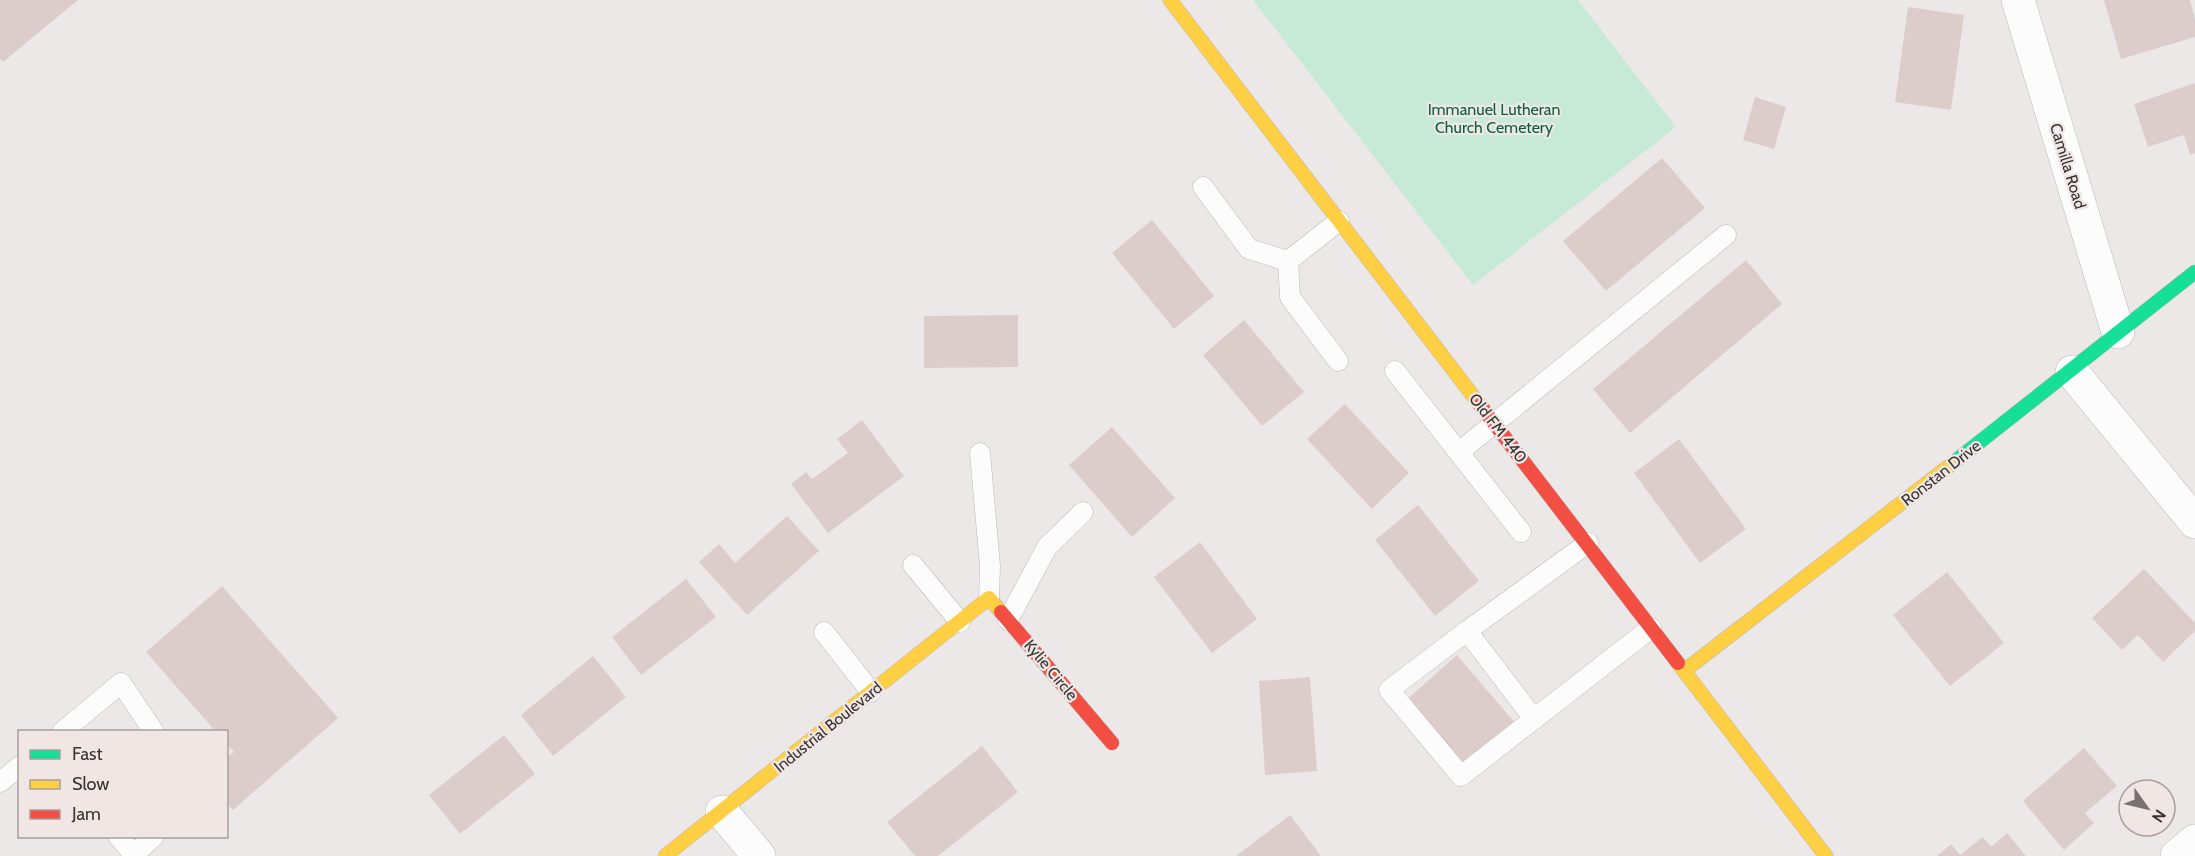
<svg xmlns="http://www.w3.org/2000/svg" width="2195" height="856" viewBox="0 0 2195 856" font-family="Cabin,sans-serif">
	<rect width="100%" height="100%" fill="#ede8e8"/>
	<path fill="#c6ead6" d="M1253,0H1578L1676,127L1473,285Z"/>
	<g fill="#ddcdca">
		<path d="M0,0H78L3,62L0,59Z"/>
		<path d="M2104,0H2190L2195,20V37L2121,59Z"/>
		<path d="M1908,7L1964,15L1951,110L1895,102Z"/>
		<path d="M2195,83V153L2190,155L2184,135L2148,147L2134,104Z"/>
		<path d="M1755,97L1786,107L1774,149L1743,140Z"/>
		<path d="M1662,158L1705,208L1606,291L1563,241Z"/>
		<path d="M1152,220L1214,296L1174,329L1112,253Z"/>
		<path d="M1746,260L1782,304L1630,433L1593,389Z"/>
		<path d="M1018,315V367L924,368V316Z"/>
		<path d="M1244,320L1304,392L1262,426L1203,355Z"/>
		<path d="M1345,404L1409,473L1372,509L1307,439Z"/>
		<path d="M862,420L904,476L828,533L791,484L806,472L812,479L848,453L837,439Z"/>
		<path d="M1112,427L1175,498L1132,537L1069,465Z"/>
		<path d="M1679,439L1746,529L1700,563L1634,473Z"/>
		<path d="M1418,505L1479,581L1435,616L1375,540Z"/>
		<path d="M787,516L819,551L747,615L699,562L719,544L735,563Z"/>
		<path d="M1200,542L1257,619L1212,653L1154,577Z"/>
		<path d="M2144,569L2195,623V631L2163,662L2138,635L2122,650L2092,618Z"/>
		<path d="M1947,572L2004,643L1950,686L1893,615Z"/>
		<path d="M686,579L716,617L641,675L612,637Z"/>
		<path d="M222,586L338,718L233,810L226,803V758L234,752L226,744V732H216L146,652Z"/>
		<path d="M1457,655L1515,723L1462,769L1404,702Z"/>
		<path d="M593,656L626,697L553,756L521,715Z"/>
		<path d="M1310,677L1317,771L1265,775L1259,681Z"/>
		<path d="M504,735L535,774L460,834L429,795Z"/>
		<path d="M982,746L1018,792L938,856H915L887,822Z"/>
		<path d="M2084,748L2117,786L2085,813L2094,823L2064,850L2023,801Z"/>
		<path d="M1290,815L1321,856H1236Z"/>
		<path d="M2007,833L2026,856H1937L1951,844L1960,855L1983,837L1991,847Z"/>
	</g>
	<g fill="none" stroke-linecap="round" stroke-linejoin="round">
		<g stroke="#bcb8b8" stroke-width="21">
			<g id="lane">
				<path d="M1203,187L1249,249L1288,261"/>
				<path d="M1338,361L1290,297L1288,261L1339,221"/>
				<path d="M1395,371L1521,532"/>
				<path d="M1459,452L1726,235"/>
				<path d="M980,453L990,566L989,598"/>
				<path d="M1588,543L1467,631L1534,719L1651,628"/>
				<path d="M913,565L960,622"/>
				<path d="M1008,620L1047,547L1083,512"/>
				<path d="M1467,631L1389,690L1461,776L1534,719"/>
				<path d="M824,632L871,692"/>
				<path d="M62,732L121,683L154,732"/>
				<path d="M0,782L20,766"/>
				<path d="M118,836L134,855L154,836"/>
			</g>
		</g>
		<g stroke="#bcb8b8" stroke-width="34">
			<g id="street">
				<path d="M2018,0L2118,332"/>
				<path d="M2072,372L2195,522"/>
				<path d="M722,812L759,856"/>
				<path d="M2177,856L2195,841"/>
			</g>
		</g>
		<g stroke="#bcb8b8" stroke-width="15">
			<path id="fast" d="M1953,463L2195,272"/>
		</g>
		<g stroke="#bcb8b8" stroke-width="15">
			<g id="slow">
				<path d="M1170,0L1480,405"/>
				<path d="M1678,663L1826,856"/>
				<path d="M1684,671L1953,463"/>
				<path d="M665,856L989,598L1001,612"/>
			</g>
		</g>
		<g stroke="#bcb8b8" stroke-width="15">
			<g id="jam">
				<path d="M1480,405L1678,663"/>
				<path d="M1001,612L1112,743"/>
			</g>
		</g>
		<use href="#lane" stroke="#fcfcfc" stroke-width="20"/>
		<use href="#street" stroke="#fcfcfc" stroke-width="33"/>
		<use href="#fast" stroke="#16e098" stroke-width="14"/>
		<use href="#slow" stroke="#ffcf43" stroke-width="14"/>
		<use href="#jam" stroke="#f24e42" stroke-width="14"/>
	</g>
	<g text-anchor="middle" dominant-baseline="central" stroke-width="4.5" stroke-linejoin="round" paint-order="stroke">
		<g font-size="16" fill="#066241" stroke="#f0e7e5">
			<text x="1494" y="109">Immanuel Lutheran<tspan x="1494" dy="18">Church Cemetery</tspan></text>
		</g>
		<g font-size="16" fill="#373332" stroke="#f0e7e5">
			<text transform="translate(2068 166) rotate(73)">Camilla Road</text>
			<text transform="translate(1498 428) rotate(52)">Old FM 440</text>
			<text transform="translate(1941 473) rotate(-38)">Ronstan Drive</text>
			<text transform="translate(1051 670) rotate(50)">Kylie Circle</text>
			<text transform="translate(828 727) rotate(-39)">Industrial Boulevard</text>
		</g>
	</g>
	<rect x="18" y="730" width="210" height="108" fill="#f0e7e5" stroke="#a69f9d" stroke-width="1.5"/>
	<rect x="30" y="750" width="30" height="9" fill="#16e098" stroke="#a69f9d" stroke-width="1.5"/>
	<text x="72" y="760" font-size="18" fill="#373332">Fast</text>
	<rect x="30" y="780" width="30" height="9" fill="#ffcf43" stroke="#a69f9d" stroke-width="1.5"/>
	<text x="72" y="790" font-size="18" fill="#373332">Slow</text>
	<rect x="30" y="810" width="30" height="9" fill="#f24e42" stroke="#a69f9d" stroke-width="1.5"/>
	<text x="72" y="820" font-size="18" fill="#373332">Jam</text>
	<g transform="translate(2147 808) rotate(124)"><circle r="28" fill="#f0e7e5" stroke="#a69f9d" stroke-width="1.5"/>
	<path d="M0-4.5L10 22L0 15L-10 22Z" fill="#777272"/>
	<text y="-9" font-size="16" font-weight="bold" text-anchor="middle" fill="#373332">N</text>
	</g>
</svg>
